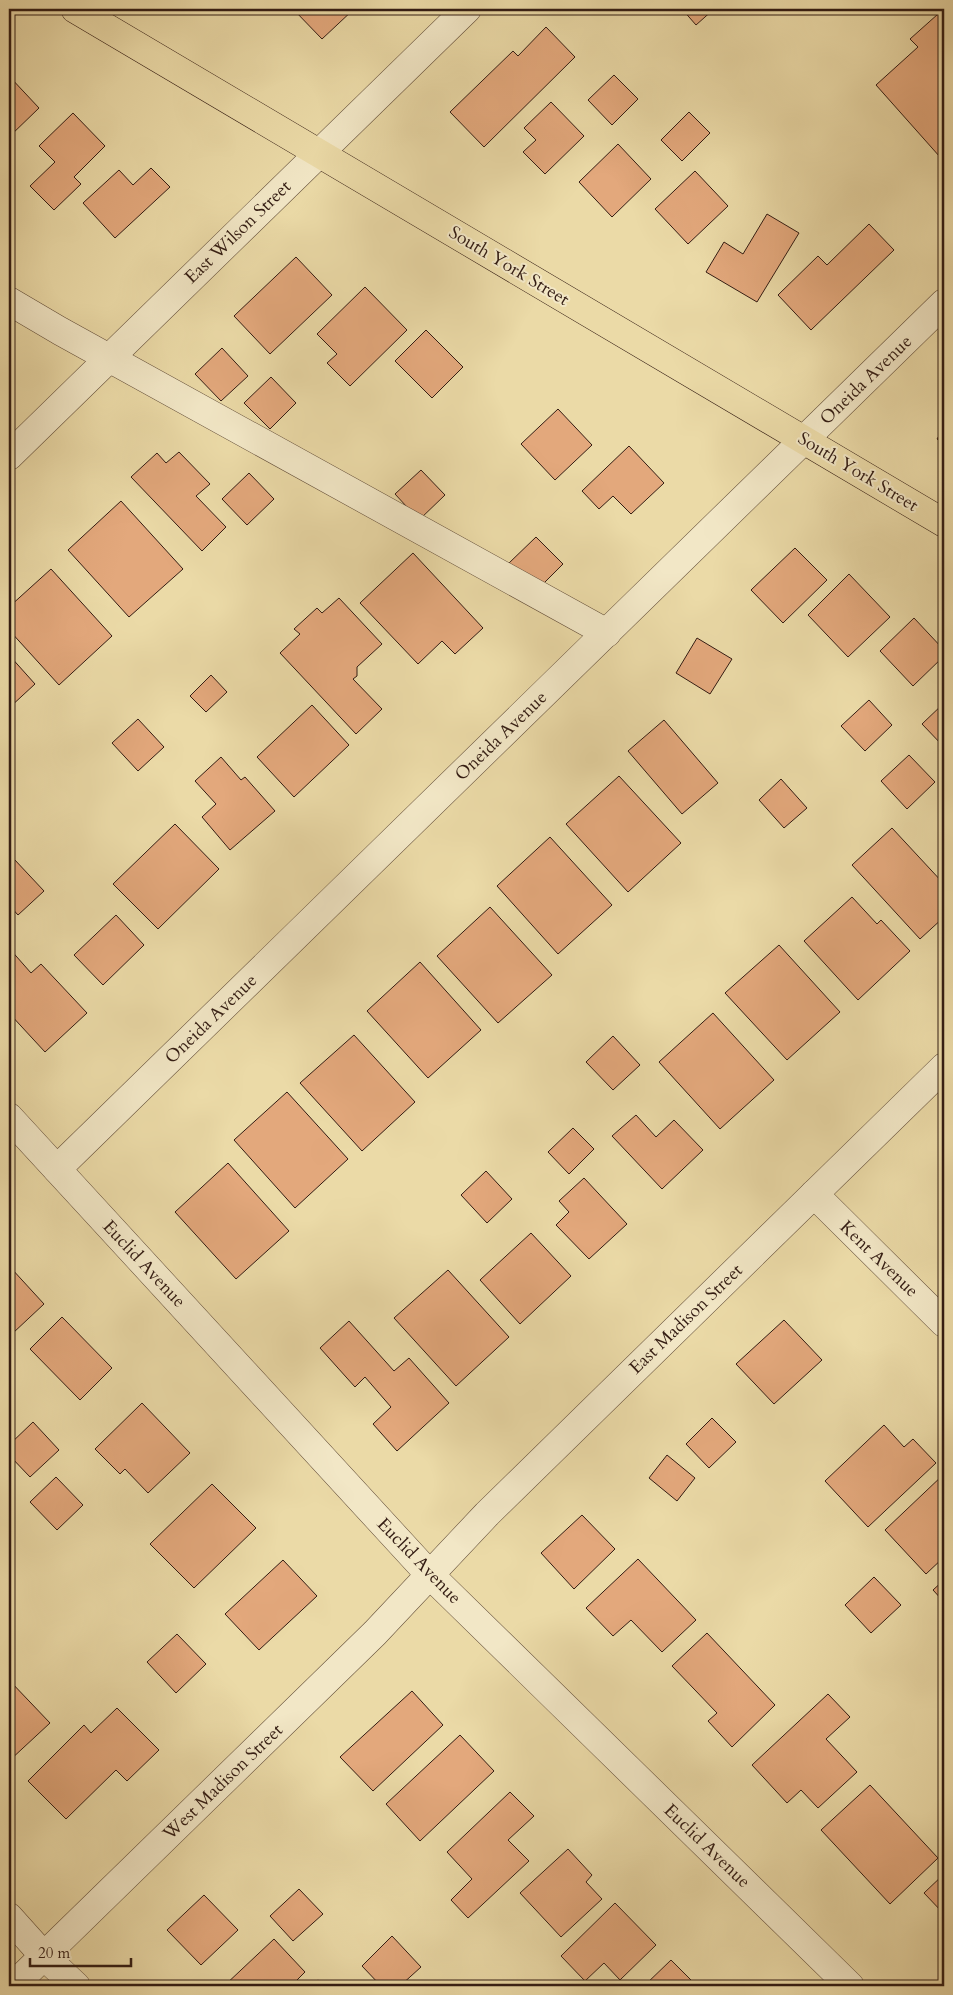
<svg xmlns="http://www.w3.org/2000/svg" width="953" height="1995" viewBox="0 0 953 1995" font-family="Cardo,serif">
	<rect width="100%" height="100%" fill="#ebdaa7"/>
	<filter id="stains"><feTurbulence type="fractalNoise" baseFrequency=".004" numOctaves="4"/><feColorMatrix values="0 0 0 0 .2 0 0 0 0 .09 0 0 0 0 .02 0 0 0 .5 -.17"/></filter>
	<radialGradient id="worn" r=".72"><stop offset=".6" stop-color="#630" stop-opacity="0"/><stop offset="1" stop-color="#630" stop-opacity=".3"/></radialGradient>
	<g fill="#e3a87c" stroke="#331c13">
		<path d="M293,9H354L322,39Z"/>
		<path d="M682,9H714L696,25Z"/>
		<path d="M938,14L944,21V153L940,157L876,85L918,47L910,39Z"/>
		<path d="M546,27L575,57L484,147L450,112L513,51L518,56Z"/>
		<path d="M614,75L638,99L612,125L588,100Z"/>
		<path d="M9,76L39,108L9,137Z"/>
		<path d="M551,102L584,136L545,174L523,152L536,140L524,128Z"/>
		<path d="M689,112L710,133L682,161L661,140Z"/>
		<path d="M73,113L105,146L74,177L81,184L54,210L30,186L55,162L39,146Z"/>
		<path d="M618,144L651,179L612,217L579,182Z"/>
		<path d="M151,168L170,187L115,238L83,203L119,170L133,185Z"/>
		<path d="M695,171L728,206L688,244L655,209Z"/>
		<path d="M767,214L799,233L757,302L706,272L724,242L743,254Z"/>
		<path d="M869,224L894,250L811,330L778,295L818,256L827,265Z"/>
		<path d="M296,257L332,295L270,354L234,316Z"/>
		<path d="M365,287L407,330L350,386L327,363L337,354L317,334Z"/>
		<path d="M426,330L463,367L432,398L395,361Z"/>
		<path d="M222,348L248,376L221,401L195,374Z"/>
		<path d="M271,377L296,403L270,429L244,403Z"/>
		<path d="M558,409L592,445L555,480L521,444Z"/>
		<path d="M944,428V444L937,439Z"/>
		<path d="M629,446L664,483L631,514L613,496L599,509L582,491Z"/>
		<path d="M179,452L210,484L196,496L226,527L202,551L131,477L157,453L166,463Z"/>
		<path d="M421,470L445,495L419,520L395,494Z"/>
		<path d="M249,473L274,499L247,525L222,499Z"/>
		<path d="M121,501L183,569L129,617L68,550Z"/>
		<path d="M536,537L563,564L535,592L508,564Z"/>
		<path d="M795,548L827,580L783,623L751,590Z"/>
		<path d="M413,553L483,628L455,654L442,641L418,664L360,603Z"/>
		<path d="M51,569L112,636L59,685L9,630V607Z"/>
		<path d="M849,574L890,617L848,657L808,615Z"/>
		<path d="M339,598L382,644L357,667V676L353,679L382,709L356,734L280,653L300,634L294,629L317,608L322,613Z"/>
		<path d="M914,618L944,650V656L913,686L880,651Z"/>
		<path d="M697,638L732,659L710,694L676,673Z"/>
		<path d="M9,655L35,684L9,708Z"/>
		<path d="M211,675L227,692L206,712L190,696Z"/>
		<path d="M869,700L892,725L865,751L841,726Z"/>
		<path d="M944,703V747L922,724Z"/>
		<path d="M312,705L349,745L294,797L257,757Z"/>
		<path d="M138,719L164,747L138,771L112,743Z"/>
		<path d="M664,720L718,783L682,814L628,751Z"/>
		<path d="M909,755L935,782L907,809L881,781Z"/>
		<path d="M221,757L241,780L245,777L275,811L230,850L202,817L216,804L195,781Z"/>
		<path d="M619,776L681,843L628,892L566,824Z"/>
		<path d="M781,779L807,808L784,828L759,800Z"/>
		<path d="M175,824L219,869L158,929L113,884Z"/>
		<path d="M892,828L944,884V917L920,939L852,865Z"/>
		<path d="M550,837L612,905L558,954L497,886Z"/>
		<path d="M14,859L44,891L18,915L9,905V864Z"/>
		<path d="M852,897L877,924L881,920L910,951L858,1000L804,941Z"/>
		<path d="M490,907L552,975L498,1023L437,956Z"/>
		<path d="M116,915L144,945L103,985L74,955Z"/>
		<path d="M779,945L840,1012L787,1060L725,993Z"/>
		<path d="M9,948L31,973L41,964L87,1013L45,1052L9,1013Z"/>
		<path d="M420,962L481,1030L428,1078L367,1011Z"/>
		<path d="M713,1013L774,1080L720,1129L659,1062Z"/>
		<path d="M354,1035L415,1102L362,1151L300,1083Z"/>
		<path d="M613,1036L640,1065L613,1090L586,1062Z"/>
		<path d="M287,1092L348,1159L295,1208L234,1140Z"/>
		<path d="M636,1115L656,1137L674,1120L703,1150L662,1189L612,1136Z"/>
		<path d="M573,1128L594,1149L569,1174L548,1152Z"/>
		<path d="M228,1163L289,1231L236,1279L175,1212Z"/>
		<path d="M486,1171L512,1199L487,1223L461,1195Z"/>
		<path d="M584,1178L627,1224L589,1259L556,1225L569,1212L559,1201Z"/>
		<path d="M531,1233L571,1276L520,1324L480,1280Z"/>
		<path d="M11,1268L44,1304L13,1333L9,1329V1270Z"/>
		<path d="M448,1270L509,1337L456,1386L394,1318Z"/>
		<path d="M62,1317L112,1368L80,1400L30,1349Z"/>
		<path d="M784,1320L822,1360L774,1404L736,1364Z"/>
		<path d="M349,1321L394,1371L409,1358L449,1403L397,1451L373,1424L391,1407L365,1377L355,1387L320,1348Z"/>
		<path d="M142,1403L190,1453L148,1493L125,1469L120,1474L95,1449Z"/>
		<path d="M712,1418L736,1442L709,1468L686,1444Z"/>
		<path d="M33,1422L59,1450L30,1477L9,1455V1445Z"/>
		<path d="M884,1425L904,1447L913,1439L936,1463L868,1527L825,1481Z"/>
		<path d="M667,1455L695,1478L677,1501L649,1478Z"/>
		<path d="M944,1474V1557L926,1574L885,1530Z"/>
		<path d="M56,1477L83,1505L57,1530L30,1502Z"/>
		<path d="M212,1484L256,1528L194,1588L150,1544Z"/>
		<path d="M582,1515L615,1549L574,1589L541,1553Z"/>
		<path d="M638,1559L696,1620L662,1652L631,1620L613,1636L586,1608Z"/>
		<path d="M283,1560L317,1596L259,1650L225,1614Z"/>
		<path d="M874,1577L901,1605L871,1633L845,1605Z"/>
		<path d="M944,1580V1602L933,1590Z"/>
		<path d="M707,1633L775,1705L732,1747L708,1721L717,1713L672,1666Z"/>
		<path d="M177,1634L206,1664L176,1693L147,1662Z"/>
		<path d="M9,1680L50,1723L9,1761Z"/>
		<path d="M412,1691L443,1725L373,1791L340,1757Z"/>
		<path d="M828,1694L850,1717L826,1739L857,1772L818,1808L801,1790L787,1803L752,1765Z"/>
		<path d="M117,1708L159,1750L127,1781L116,1770L66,1819L28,1781L84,1725L91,1733Z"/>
		<path d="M460,1735L494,1771L420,1841L386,1804Z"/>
		<path d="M870,1785L938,1858L890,1904L821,1830Z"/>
		<path d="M510,1792L534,1816L508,1840L529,1861L468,1918L451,1900L472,1879L447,1852Z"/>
		<path d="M568,1849L592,1875L586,1882L602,1899L561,1937L520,1893Z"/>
		<path d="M944,1874V1914L924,1893Z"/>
		<path d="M299,1889L323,1914L293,1941L270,1916Z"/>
		<path d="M204,1895L238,1930L201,1965L167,1930Z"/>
		<path d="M615,1903L656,1945L620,1980L604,1963L585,1981L561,1956Z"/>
		<path d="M392,1936L421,1967L400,1986H381L362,1966Z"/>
		<path d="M944,1936V1948L939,1942Z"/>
		<path d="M274,1939L305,1972L291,1986H224Z"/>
		<path d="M671,1960L697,1986H644Z"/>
		<path d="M318,1980L325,1986H311Z"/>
	</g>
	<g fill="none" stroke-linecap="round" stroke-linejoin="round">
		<g stroke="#614c38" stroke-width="29">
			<g id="minor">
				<path d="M9,301L60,331L607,633"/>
				<path d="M9,456L467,9"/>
				<path d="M9,1117L430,1575L850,1986"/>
				<path d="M57,1169L944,303"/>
				<path d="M814,1194L944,1323"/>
				<path d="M9,1917L44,1956L76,1986"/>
				<path d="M13,1986L375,1633L487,1514L944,1067"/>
			</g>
		</g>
		<g stroke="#331c13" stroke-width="29">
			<path id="major" d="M75,9L944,523"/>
		</g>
		<use href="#minor" stroke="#f2e7c6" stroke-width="28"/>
		<use href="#major" stroke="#ebdaa7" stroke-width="28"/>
	</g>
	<g text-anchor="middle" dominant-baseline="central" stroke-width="4" stroke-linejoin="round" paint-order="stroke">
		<g font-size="18" fill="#331c13" stroke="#f2e7c6">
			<text transform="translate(238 232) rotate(-44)">East Wilson Street</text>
			<text transform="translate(509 266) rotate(31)">South York Street</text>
			<text transform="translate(866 380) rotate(-44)">Oneida Avenue</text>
			<text transform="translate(858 472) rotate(31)">South York Street</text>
			<text transform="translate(501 736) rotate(-44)">Oneida Avenue</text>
			<text transform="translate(211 1019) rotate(-44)">Oneida Avenue</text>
			<text transform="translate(879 1259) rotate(44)">Kent Avenue</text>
			<text transform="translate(144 1264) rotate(47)">Euclid Avenue</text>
			<text transform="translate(686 1319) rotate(-44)">East Madison Street</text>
			<text transform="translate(419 1561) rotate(46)">Euclid Avenue</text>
			<text transform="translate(223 1782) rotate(-44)">West Madison Street</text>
			<text transform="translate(707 1846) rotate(44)">Euclid Avenue</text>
		</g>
	</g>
	<rect width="953" height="1995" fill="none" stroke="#ebdaa7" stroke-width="30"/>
	<rect x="10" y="10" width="933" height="1975" fill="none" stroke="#331c13" stroke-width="2.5"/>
	<rect x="15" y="15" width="923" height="1965" fill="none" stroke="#331c13"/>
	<path d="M30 1958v8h101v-8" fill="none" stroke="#331c13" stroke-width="2.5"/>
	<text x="38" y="1958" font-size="15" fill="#331c13" stroke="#f2e7c6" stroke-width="4" paint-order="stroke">20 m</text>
	<rect width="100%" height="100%" filter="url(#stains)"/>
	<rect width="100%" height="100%" fill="url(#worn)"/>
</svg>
